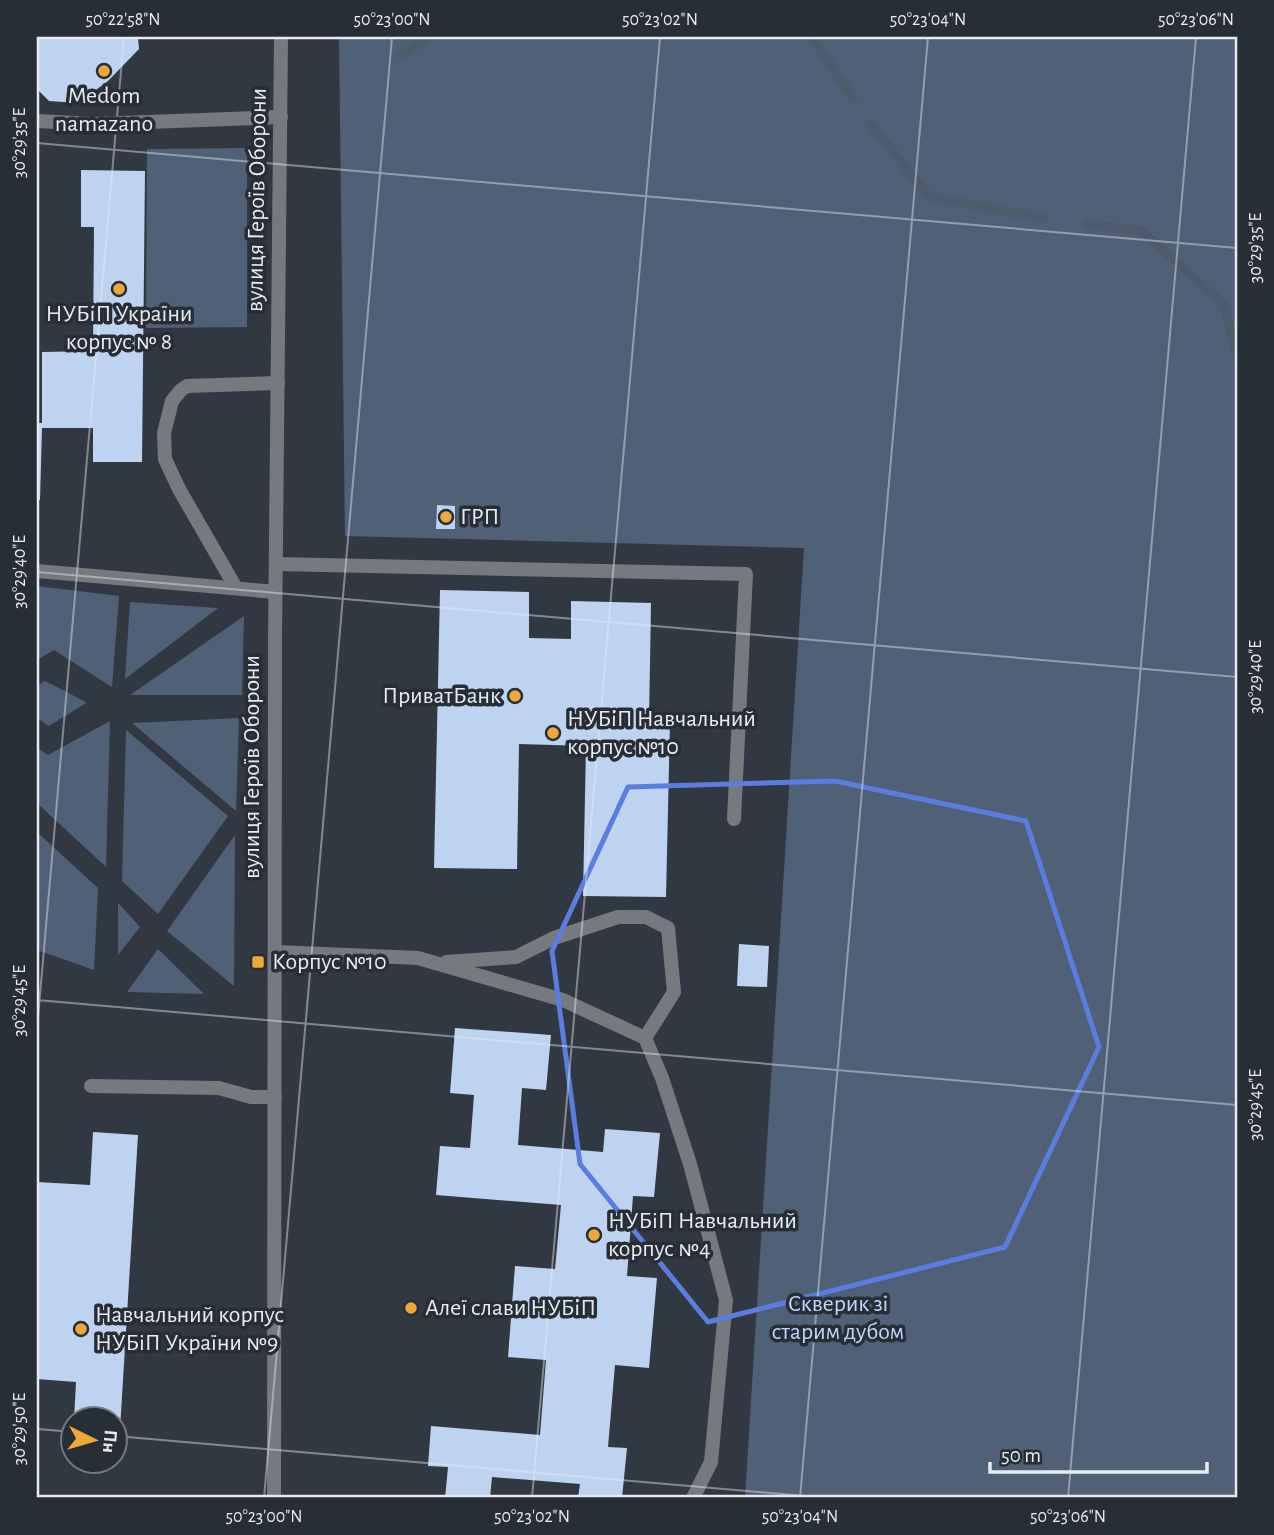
<svg xmlns="http://www.w3.org/2000/svg" width="1274" height="1535" viewBox="0 0 1274 1535" font-family="'Alegreya Sans',sans-serif">
	<rect width="100%" height="100%" fill="#323841"/>
	<g fill="#506077">
		<path d="M339,37H1237V1498H745L804,548L345,536Z"/>
		<path d="M247,148V327L146,328L147,149Z"/>
		<path d="M37,586L119,596L112,687L54,650L37,660Z"/>
		<path d="M130,602L218,608L125,679Z"/>
		<path d="M244,616L242,695H130Z"/>
		<path d="M45,681L86,702V703L49,726L37,718V686Z"/>
		<path d="M239,718L236,811L132,723Z"/>
		<path d="M110,721L106,867L37,803V748L48,755Z"/>
		<path d="M126,730L228,816L158,914L122,881Z"/>
		<path d="M37,832L98,888L94,970L37,950Z"/>
		<path d="M235,835L234,986L167,931Z"/>
		<path d="M118,903L140,927L118,955Z"/>
		<path d="M158,949L204,994L127,992Z"/>
	</g>
	<g fill="none" stroke-linecap="round" stroke-linejoin="round">
		<g stroke="#4e5b6b" stroke-width="9">
			<path d="M812,37L853,98"/>
			<path d="M401,55L428,37"/>
			<path d="M871,124L929,197L1043,218"/>
			<path d="M1087,224L1142,231L1223,304L1237,354"/>
		</g>
	</g>
	<g fill="#bed3f0">
		<path d="M37,37H138L139,49L108,81L78,103L49,101L37,89Z"/>
		<path d="M81,170L145,171L142,462H93V428H42L40,500H37V423H42V352L93,351L94,227H81Z"/>
		<path d="M437,505L455,506V529H436Z"/>
		<path d="M440,590L529,592V638L571,639V601L651,603L649,722H670L666,897L583,896L586,746L519,744L517,869L434,868Z"/>
		<path d="M739,944L769,946L767,987L737,986Z"/>
		<path d="M455,1028L551,1035L546,1090L522,1088L518,1145L603,1152L605,1129L660,1133L654,1197L633,1196L627,1276L657,1278L649,1368L615,1365L608,1447L627,1448L622,1498H578L580,1484L492,1477L490,1498H445L448,1467L428,1466L431,1426L540,1435L546,1360L508,1357L515,1266L555,1269L561,1205L436,1195L440,1146L470,1148L474,1095L450,1093Z"/>
		<path d="M93,1132L138,1135L120,1429L116,1428V1420H74L76,1382L37,1379V1182L90,1185Z"/>
	</g>
	<g fill="none" stroke-linecap="round" stroke-linejoin="round">
		<g stroke="#767a7e" stroke-width="14">
			<path d="M37,121L94,124L281,117"/>
			<path d="M276,564L746,574L734,819"/>
			<path d="M37,571L275,592"/>
			<path d="M236,588L179,489L165,459L164,433L172,401L181,390L187,386L278,383"/>
			<path d="M275,952L418,958L563,1000L645,1038L662,1078L690,1164L726,1300L711,1462L693,1498"/>
			<path d="M446,962L516,957L554,938L618,917H646L668,928L674,992L645,1038"/>
			<path d="M91,1086L219,1088L251,1097H275"/>
		</g>
		<path stroke="#767a7e" stroke-width="14" d="M274,1498L275,640L281,37"/>
	</g>
	<path fill="none" stroke="#5a7ddf" stroke-width="5" stroke-linejoin="round" d="M835,781L1026,821L1099,1047L1005,1247L708,1322L580,1164L552,951L628,787Z"/>
	<path fill="none" stroke="#e7ebf0" stroke-width="2" stroke-opacity="0.45" d="M37,143L1237,248M37,572L1237,677M37,1000L1237,1105M37,1029L124,37M37,1429L74,1432M116,1436L828,1498M264,1498L392,37M532,1498L660,37M800,1498L928,37M1068,1498L1196,37"/>
	<g fill="#eca93a" stroke="#282e36" stroke-width="2.5">
		<circle cx="104" cy="71" r="7"/>
		<circle cx="119" cy="289" r="7"/>
		<circle cx="446" cy="517" r="7"/>
		<circle cx="515" cy="696" r="7"/>
		<circle cx="553" cy="733" r="7"/>
		<rect x="251" y="955" width="14" height="14" rx="3.5"/>
		<circle cx="594" cy="1235" r="7"/>
		<circle cx="411" cy="1308" r="7"/>
		<circle cx="81" cy="1329" r="7"/>
	</g>
	<g text-anchor="middle" dominant-baseline="central" stroke-width="7" stroke-linejoin="round" paint-order="stroke">
		<g font-size="24" fill="#e7ebf0" stroke="#282e36" text-anchor="start">
			<text x="104" y="96" text-anchor="middle">Medom<tspan x="104" dy="28">namazano</tspan></text>
			<text x="119" y="314" text-anchor="middle">НУБіП України<tspan x="119" dy="28">корпус № 8</tspan></text>
			<text x="460" y="517">ГРП</text>
			<text x="501" y="696" text-anchor="end">ПриватБанк</text>
			<text x="567" y="719">НУБіП Навчальний<tspan x="567" dy="28">корпус №10</tspan></text>
			<text x="272" y="962">Корпус №10</text>
			<text x="608" y="1221">НУБіП Навчальний<tspan x="608" dy="28">корпус №4</tspan></text>
			<text x="425" y="1308">Алеї слави НУБіП</text>
			<text x="95" y="1315">Навчальний корпус<tspan x="95" dy="28">НУБіП України №9</tspan></text>
		</g>
		<g font-size="24" fill="#e7ebf0" stroke="#282e36">
			<text transform="translate(257 200) rotate(-89)">вулиця Героїв Оборони</text>
			<text transform="translate(252 767) rotate(-90)">вулиця Героїв Оборони</text>
		</g>
		<g font-size="24" fill="#bbd7fd" stroke="#282e36">
			<text x="838" y="1304">Скверик зі<tspan x="838" dy="28">старим дубом</tspan></text>
		</g>
	</g>
	<rect width="1274" height="1535" fill="none" stroke="#282e36" stroke-width="77"/>
	<g transform="translate(94 1440) rotate(95)"><circle r="33" fill="#282e36" stroke="#747a80" stroke-width="2"/>
	<path d="M0-5L12 26L0 18L-12 26Z" fill="#eca93a"/>
	<text y="-10" font-size="19" font-weight="bold" text-anchor="middle" fill="#e7ebf0">Пн</text>
	</g>
	<path d="M990 1462v10h217v-10" fill="none" stroke="#e7ebf0" stroke-width="3.5"/>
	<text x="1001" y="1462" font-size="21" fill="#e7ebf0" stroke="#282e36" stroke-width="5" paint-order="stroke">50 m</text>
	<rect x="38" y="38" width="1198" height="1458" fill="none" stroke="#e7ebf0" stroke-width="2.5"/>
	<g font-size="18" text-anchor="middle" fill="#e7ebf0">
		<text x="123" y="25">50°22'58"N</text>
		<text x="392" y="25">50°23'00"N</text>
		<text x="660" y="25">50°23'02"N</text>
		<text x="928" y="25">50°23'04"N</text>
		<text x="1196" y="25">50°23'06"N</text>
		<text transform="translate(19 143) rotate(-90)" y="6">30°29'35"E</text>
		<text transform="translate(1255 248) rotate(-90)" y="6">30°29'35"E</text>
		<text transform="translate(19 572) rotate(-90)" y="6">30°29'40"E</text>
		<text transform="translate(1255 677) rotate(-90)" y="6">30°29'40"E</text>
		<text transform="translate(19 1001) rotate(-90)" y="6">30°29'45"E</text>
		<text transform="translate(1255 1105) rotate(-90)" y="6">30°29'45"E</text>
		<text transform="translate(19 1429) rotate(-90)" y="6">30°29'50"E</text>
		<text x="264" y="1522">50°23'00"N</text>
		<text x="532" y="1522">50°23'02"N</text>
		<text x="800" y="1522">50°23'04"N</text>
		<text x="1068" y="1522">50°23'06"N</text>
	</g>
</svg>
